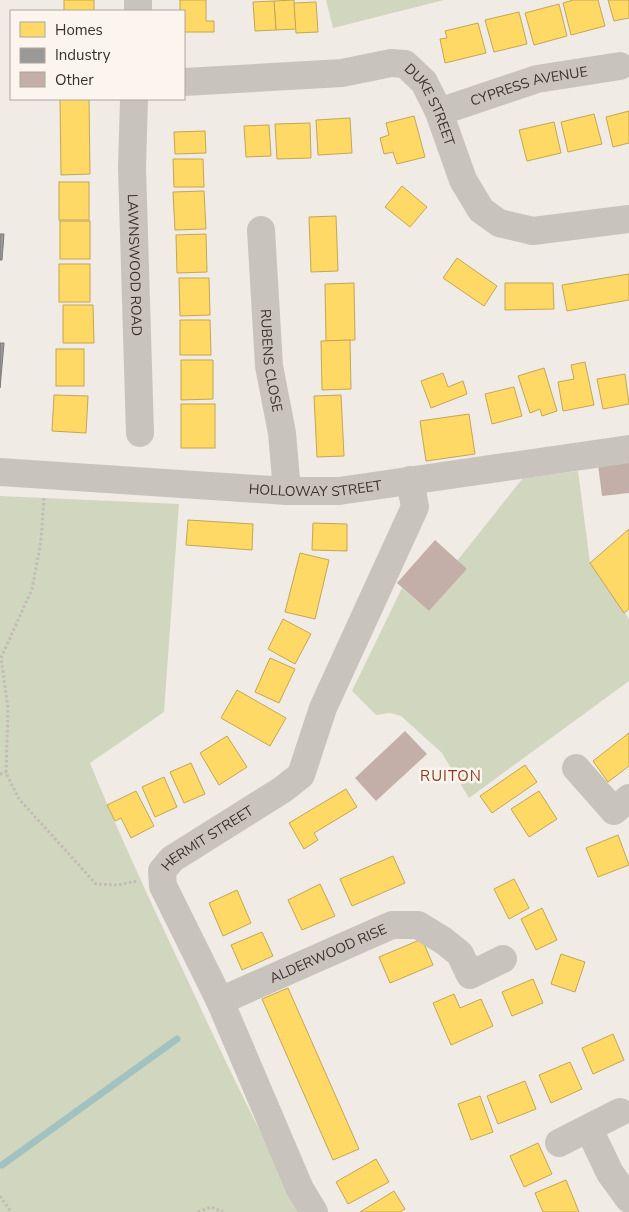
<svg xmlns="http://www.w3.org/2000/svg" width="629" height="1212" viewBox="0 0 629 1212" font-family="'Nunito Sans',sans-serif">
	<rect width="100%" height="100%" fill="#f0ebe5"/>
	<g fill="#d1d6bf">
		<path d="M326,0H444L333,28Z"/>
		<path d="M578,471L590,563L629,619V681L469,798L442,753L401,716L390,713L376,715L352,691L402,588L429,611L467,569L457,561L523,478Z"/>
		<path d="M0,496L179,504L164,712L90,763C120,837 154,909 188,981C224,1059 261,1136 302,1212H0Z"/>
	</g>
	<g fill="#ffd966" stroke="#c4a654">
		<rect x="64" y="0" width="30" height="11"/>
		<path d="M180,0H206V21H214V32H184V11H180Z"/>
		<path d="M294,0L296,29L276,30L274,1Z"/>
		<path d="M573,0H598L605,26L571,35L563,3Z"/>
		<path d="M608,0H629V18L614,21Z"/>
		<path d="M274,1L276,30L255,31L253,2Z"/>
		<path d="M316,2L318,32L296,33L294,3Z"/>
		<path d="M559,4L567,36L534,45L525,13Z"/>
		<path d="M519,12L527,44L494,52L485,20Z"/>
		<path d="M478,23L486,53L445,63L440,39L447,38L445,31Z"/>
		<path d="M60,99H89L90,174L61,175Z"/>
		<path d="M629,111V143L613,147L606,117Z"/>
		<path d="M594,114L602,144L568,152L561,122Z"/>
		<path d="M414,116L425,157L397,164L393,152L384,154L380,138L389,135L386,123Z"/>
		<path d="M350,118L352,153L318,155L316,120Z"/>
		<path d="M554,122L561,153L527,161L519,130Z"/>
		<path d="M310,123L311,158L277,159L275,124Z"/>
		<path d="M269,125L271,156L246,157L244,126Z"/>
		<path d="M205,131L206,153L175,154L174,132Z"/>
		<path d="M173,159H203L204,187H174Z"/>
		<rect x="59" y="182" width="30" height="38"/>
		<path d="M402,186L427,207L410,227L385,207Z"/>
		<path d="M204,191L206,229L175,230L173,192Z"/>
		<path d="M336,216L338,271L311,272L309,217Z"/>
		<rect x="60" y="221" width="30" height="38"/>
		<path d="M206,234L207,272L177,273L176,235Z"/>
		<path d="M457,258L497,286L484,306L443,278Z"/>
		<rect x="59" y="264" width="31" height="38"/>
		<path d="M629,274V300L567,311L562,285Z"/>
		<path d="M179,278H209L210,315L180,316Z"/>
		<path d="M354,283L355,340L326,341L325,284Z"/>
		<path d="M505,283H553L554,309L505,310Z"/>
		<path d="M63,305H93L94,343H63Z"/>
		<path d="M180,320H210L211,355H180Z"/>
		<path d="M350,340L351,389L322,390L321,341Z"/>
		<rect x="56" y="349" width="28" height="37"/>
		<path d="M181,360H213V399L181,400Z"/>
		<path d="M585,362L594,405L563,411L558,382L574,379L571,365Z"/>
		<path d="M544,368L557,411L542,416L540,409L530,413L518,376Z"/>
		<path d="M443,373L448,387L463,381L467,394L431,408L421,381Z"/>
		<path d="M625,374L629,404L603,409L597,379Z"/>
		<path d="M514,387L522,416L492,424L485,394Z"/>
		<path d="M54,395L88,396L86,433L52,431Z"/>
		<path d="M341,395L344,456L317,457L314,396Z"/>
		<rect x="181" y="404" width="34" height="44"/>
		<path d="M469,414L475,454L426,461L420,421Z"/>
		<path d="M188,520L253,524L252,550L186,545Z"/>
		<path d="M313,523L347,524V551L312,550Z"/>
		<path d="M629,529V609L624,613L590,563Z"/>
		<path d="M300,553L329,560L315,619L285,612Z"/>
		<path d="M283,619L311,634L295,664L268,649Z"/>
		<path d="M270,658L295,669L279,703L255,692Z"/>
		<path d="M237,690L286,718L270,746L221,718Z"/>
		<path d="M629,733V766L608,782L593,761Z"/>
		<path d="M227,736L247,767L219,785L200,753Z"/>
		<path d="M191,763L205,794L184,803L170,772Z"/>
		<path d="M525,765L537,782L492,813L480,796Z"/>
		<path d="M164,777L177,807L155,817L142,787Z"/>
		<path d="M346,789L357,807L314,833L318,840L304,849L289,823Z"/>
		<path d="M136,791L154,826L131,838L121,818L115,821L107,805Z"/>
		<path d="M539,791L557,819L529,837L511,809Z"/>
		<path d="M618,835L629,865L598,877L586,848Z"/>
		<path d="M393,856L405,883L352,906L340,879Z"/>
		<path d="M514,879L529,908L509,919L494,889Z"/>
		<path d="M320,884L335,916L302,930L288,900Z"/>
		<path d="M237,890L251,923L223,936L209,903Z"/>
		<path d="M542,908L557,940L536,950L521,919Z"/>
		<path d="M262,932L273,956L242,970L231,945Z"/>
		<path d="M422,939L433,965L390,983L379,957Z"/>
		<path d="M561,954L585,962L575,992L551,984Z"/>
		<path d="M533,979L543,1003L512,1016L502,992Z"/>
		<path d="M288,988L359,1149L333,1160L262,999Z"/>
		<path d="M454,994L460,1008L481,999L493,1026L451,1045L433,1003Z"/>
		<path d="M613,1034L624,1060L593,1074L582,1048Z"/>
		<path d="M570,1062L582,1089L551,1103L539,1075Z"/>
		<path d="M525,1081L536,1109L498,1124L487,1096Z"/>
		<path d="M480,1096L493,1132L471,1140L458,1104Z"/>
		<path d="M538,1143L552,1174L524,1187L510,1156Z"/>
		<path d="M376,1159L389,1182L348,1204L336,1182Z"/>
		<path d="M566,1180L579,1212H543L535,1193Z"/>
		<path d="M394,1191L405,1209L400,1212H360Z"/>
	</g>
	<g fill="#999" stroke="#7d7a78">
		<path d="M0,234H4L2,260H0Z"/>
		<path d="M0,343H4L0,388Z"/>
	</g>
	<g fill="none" stroke-linecap="round" stroke-linejoin="round">
		<path stroke="#a1c2c1" stroke-width="7" d="M2,1165L177,1039"/>
	</g>
	<g fill="#c3afa7">
		<path d="M629,461V493L602,496L598,464Z"/>
		<path d="M435,540L467,569L429,611L397,583Z"/>
		<path d="M405,731L427,754L376,801L355,778Z"/>
	</g>
	<g fill="none" stroke-linecap="round" stroke-linejoin="round">
		<g stroke="#c2bbb6" stroke-width="3" stroke-dasharray="2.5 2.5" stroke-linecap="butt">
			<path d="M44,498L41,541L32,589L1,658L8,708L6,773L19,799L96,884L118,885L138,881"/>
			<path d="M0,774L6,773"/>
			<path d="M0,1196L11,1212"/>
			<path d="M198,1212L211,1207L223,1212"/>
		</g>
		<g stroke="#c9c3be" stroke-width="28">
			<path d="M138,11V0"/>
			<path id="s1" d="M184,82L342,73L391,63L405,64L424,82L439,112L463,180L481,210L499,223L533,231L629,219"/>
			<path id="s2" d="M134,99L132,168L140,433"/>
			<path id="s3" d="M439,112L537,79L620,66"/>
			<path id="s4" d="M261,230L269,366L282,433L287,491"/>
			<path id="s5" d="M0,472L287,491H339L629,449"/>
			<path d="M576,768L614,811L629,798"/>
			<path id="s6" d="M220,1001L392,925H418L444,941L460,954L470,975L503,959"/>
			<path d="M589,1129L610,1173L629,1199"/>
			<path d="M559,1143L620,1112"/>
			<path id="s7" d="M314,1212L300,1189L220,1001L163,886L162,871L172,859L282,790L301,775L323,708L415,507L410,480"/>
		</g>
	</g>
	<g text-anchor="middle" dominant-baseline="central" stroke-width="5" stroke-linejoin="round" paint-order="stroke">
		<g font-size="14" fill="#3b302b" stroke="#fbf5ee">
			<text stroke="none"><textPath href="#s3" startOffset="94">CYPRESS AVENUE</textPath></text>
			<text stroke="none"><textPath href="#s1" startOffset="271">DUKE STREET</textPath></text>
			<text stroke="none"><textPath href="#s2" startOffset="166">LAWNSWOOD ROAD</textPath></text>
			<text stroke="none"><textPath href="#s4" startOffset="131">RUBENS CLOSE</textPath></text>
			<text stroke="none"><textPath href="#s5" startOffset="316">HOLLOWAY STREET</textPath></text>
			<text stroke="none"><textPath href="#s7" startOffset="431">HERMIT STREET</textPath></text>
			<text stroke="none"><textPath href="#s6" startOffset="118">ALDERWOOD RISE</textPath></text>
		</g>
		<g font-size="15" letter-spacing="1" fill="#8c3b22" stroke="#fbf5ee">
			<text x="451" y="776">RUITON</text>
		</g>
	</g>
	<rect x="10" y="10" width="175" height="90" fill="#fbf5ee" stroke="#aea6a0"/>
	<rect x="20" y="22" width="25" height="15" fill="#ffd966" stroke="#aea6a0"/>
	<text x="55" y="35" font-size="15" fill="#3b302b">Homes</text>
	<rect x="20" y="48" width="25" height="15" fill="#999999" stroke="#aea6a0"/>
	<text x="55" y="60" font-size="15" fill="#3b302b">Industry</text>
	<rect x="20" y="72" width="25" height="15" fill="#c3afa7" stroke="#aea6a0"/>
	<text x="55" y="85" font-size="15" fill="#3b302b">Other</text>
</svg>
